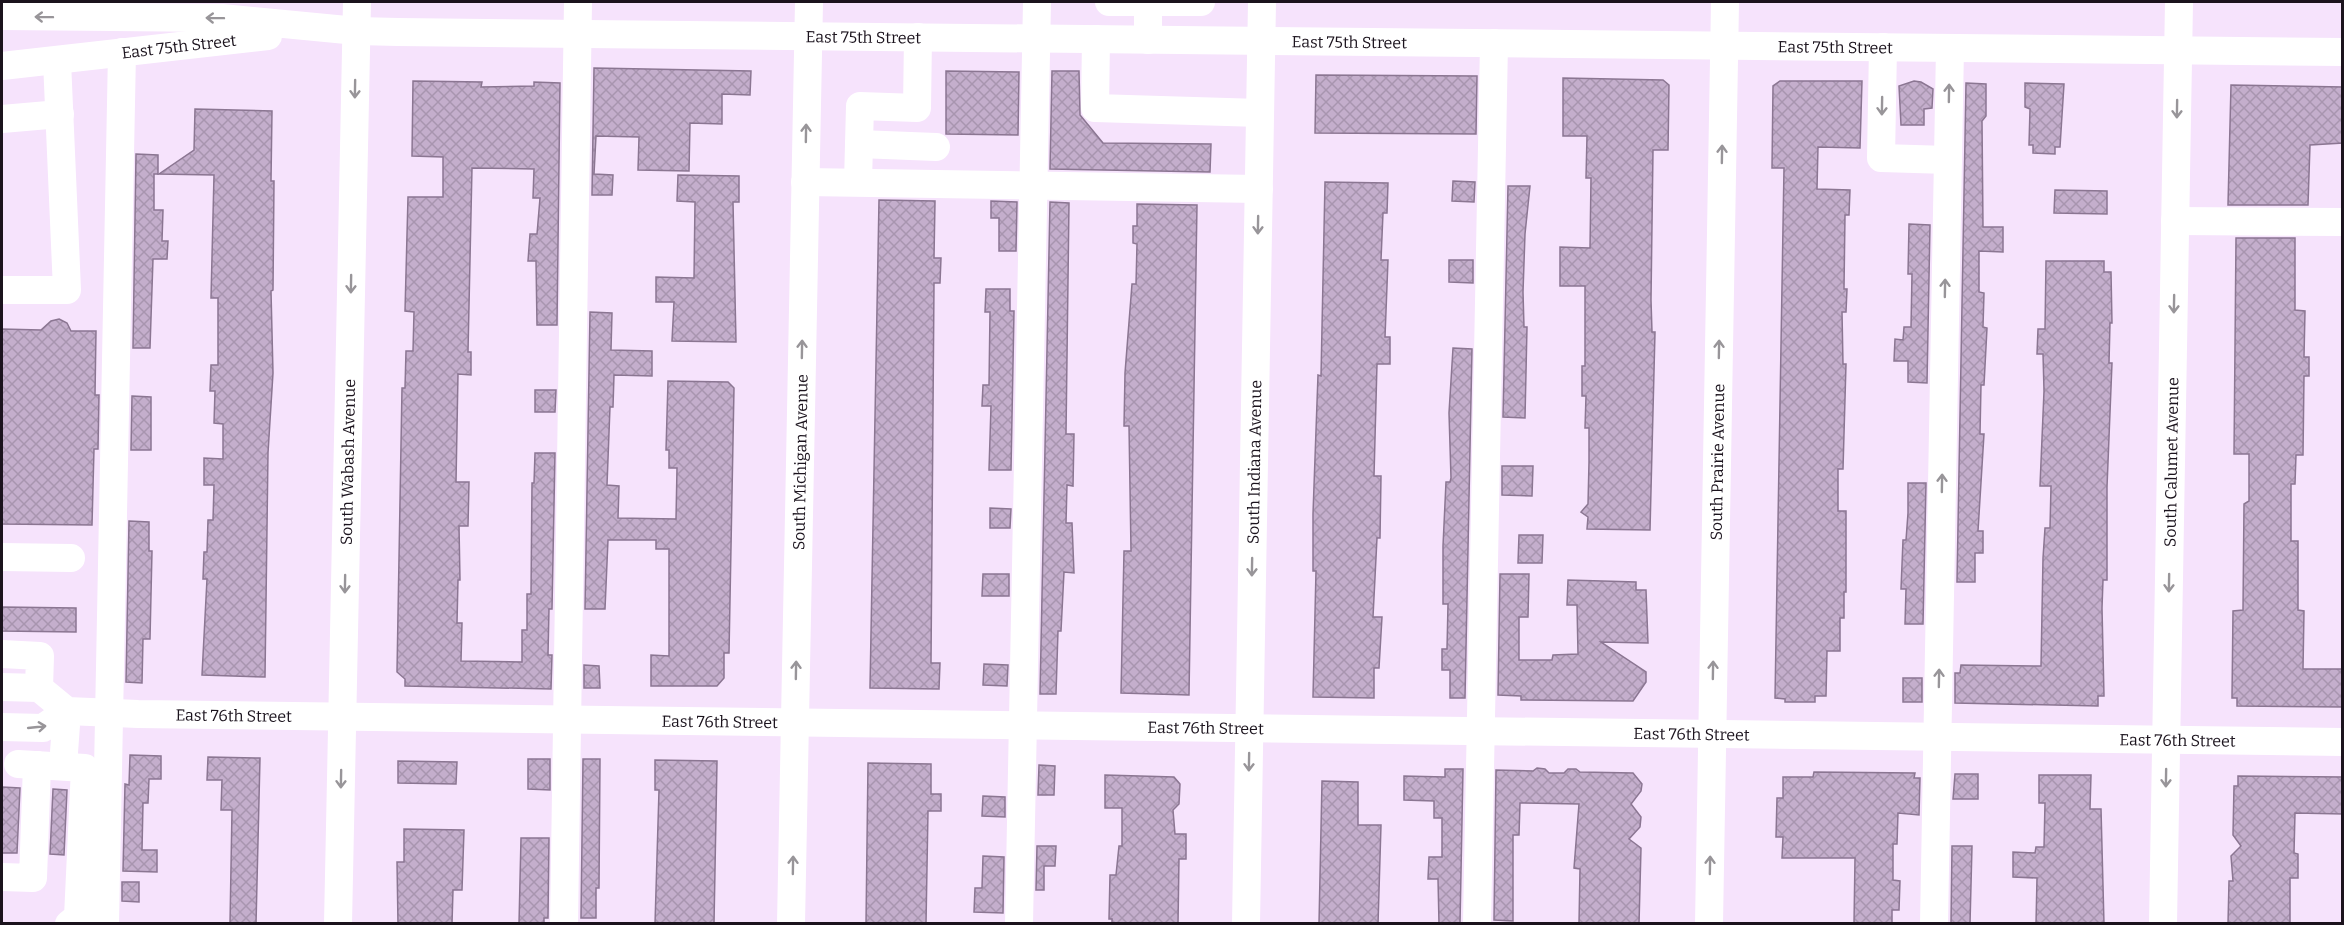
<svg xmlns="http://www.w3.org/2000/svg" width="2344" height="925" viewBox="0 0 2344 925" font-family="Bitter,serif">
	<defs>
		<pattern id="building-cross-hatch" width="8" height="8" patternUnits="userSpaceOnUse" patternTransform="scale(1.5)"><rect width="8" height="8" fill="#c4aecc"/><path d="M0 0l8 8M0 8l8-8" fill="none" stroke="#a895af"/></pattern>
	</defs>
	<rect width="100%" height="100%" fill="#f6e3fc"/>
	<g fill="url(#building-cross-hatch)" stroke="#8b7692" stroke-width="1.5">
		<path d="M594,68L751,71L750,95L722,94V124L690,123L689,171L638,170L639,137L596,136L594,174L613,175L612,195H592Z"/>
		<path d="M946,71L1019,72L1018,135L946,134Z"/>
		<path d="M1052,71H1079L1080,115L1103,143L1211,144L1210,172L1050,169Z"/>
		<path d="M1316,75L1477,76L1476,134L1315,133Z"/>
		<path d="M1563,78L1663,80L1669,85L1668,150H1653L1651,300L1652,332H1655L1650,530L1587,529L1588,517L1581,512L1588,504L1589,462V428H1585L1586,396H1582V366H1585V286H1560V247L1590,248L1591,178H1586L1587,136H1563Z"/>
		<path d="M413,81L482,82L481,87L534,86V82L560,83L557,325H537L536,261H528L530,234H537L540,198H533L534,169L472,168L468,352H471V375L458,374L456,482H469L468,526H459L460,580H458L457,623H462L461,661L522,662V630H527V594H531L532,483H534L535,453H555L552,609H549L548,655H552L551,689L405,686V679L397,672L402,388H405L406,351H413L414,312L405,311L408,197H443V157L412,156Z"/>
		<path d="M1780,81H1862L1860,148L1818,147L1817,189L1850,190L1849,215H1845L1844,289H1847L1846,312H1842L1843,364H1846L1843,469H1838V511H1846V592H1844V618H1840V651H1827L1826,696H1815V702H1785V699L1775,698L1784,168H1772L1773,86Z"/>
		<path d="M1914,81L1921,82L1933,89L1932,108L1924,109V125H1901L1899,86Z"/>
		<path d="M1966,83L1986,84V116L1982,121L1983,227H2003V252L1979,251V292L1984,293L1983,327L1987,328L1984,385H1981L1980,434H1984L1978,531H1983V553H1975V582H1957Z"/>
		<path d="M2025,83L2064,84L2060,147H2055V154L2033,153V145H2029L2030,109L2025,107Z"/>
		<path d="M2231,85L2343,87V143L2310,145L2308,205H2228Z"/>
		<path d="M195,109L272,111L271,181H274L273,290L271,291L273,373L268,453L265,677L202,675L207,579H203L204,552H207L208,520H213L214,485H204V458L223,459V424L214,423L215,391H210L211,365H218V298H211L214,175L159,174L194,150Z"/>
		<path d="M136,154L158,155V174H154V210H163L162,241H168L167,259H153L150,348H133Z"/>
		<path d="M678,175L739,176V202H733L736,342L672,341L674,302H656V277L694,278L695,202L677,201Z"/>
		<path d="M1453,181L1475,182L1474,202L1452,201Z"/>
		<path d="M1325,182L1388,183L1387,213H1383L1381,260H1388L1385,337H1390V364H1377L1374,476H1381L1380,538H1377L1373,617H1382L1379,668H1374V698L1313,697L1316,571H1313V514L1318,375L1321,376Z"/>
		<path d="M1508,186H1530L1525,234L1523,292L1524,327H1527L1525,418L1503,417Z"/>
		<path d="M2055,190L2107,191V214L2054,213Z"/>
		<path d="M879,200L935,201L934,258H941L940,283H934L931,663H940L939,689L870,688Z"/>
		<path d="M991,201L1017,202L1016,251H999V218H991Z"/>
		<path d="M1050,202L1069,203L1066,434H1074L1073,486L1067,485L1066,523H1072L1074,573L1064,572L1061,631H1058L1056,694H1040Z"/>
		<path d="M1137,204L1197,205L1189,695L1121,693L1124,551H1131L1129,426H1124L1125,373L1132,284H1136L1137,244L1133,243V226H1137Z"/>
		<path d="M1909,224L1930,225L1927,383L1908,382V361H1894L1895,339L1903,340L1904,327H1911L1912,274H1908Z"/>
		<path d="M2236,238H2295V310L2305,311L2304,357H2309V376H2304L2303,455H2296L2295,484H2291V541H2298V610L2304,611L2303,669H2343V707L2237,706V698H2232L2233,611L2243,610L2244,504L2249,501V454H2234Z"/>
		<path d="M1449,260H1473V283L1449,282Z"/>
		<path d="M2046,261H2104V272H2111L2112,323H2110L2109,363H2112L2107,487V580H2103L2102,608L2104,696H2098V706L1955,703V673H1960L1961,665L2041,666L2043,558L2045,528H2050L2051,486H2040L2044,391L2043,354H2037L2038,329H2045Z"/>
		<path d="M986,289H1010V311H1014L1011,470H989L991,406H982L983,385H989L990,312H985Z"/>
		<path d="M590,312L612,313L611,350L652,351V376L614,375L613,407H610L607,485L619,486L618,518L676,519L677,468H669V450H666L668,381L728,382L734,388L729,653H724V678L717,686H651V655L669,656V549H656V540H608L605,609H585Z"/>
		<path d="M59,319L67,323L71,331H96L95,395H99L98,449H94L92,525L2,524V329L41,330L51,321Z"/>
		<path d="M1453,348L1472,349L1465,698H1450V670H1442V649H1447L1448,604H1443V546L1446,482H1450L1451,478L1449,413Z"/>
		<path d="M535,390H556L555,412H535Z"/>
		<path d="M132,396L151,397V450H131Z"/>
		<path d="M1502,466H1533L1532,496L1502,495Z"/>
		<path d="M1908,483H1926L1923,624H1905L1906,589H1901L1903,540H1906L1908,513Z"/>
		<path d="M990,508L1011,509L1010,528H990Z"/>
		<path d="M129,521L149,522V551H152L150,639H143L142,683L126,682Z"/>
		<path d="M1519,535H1543L1542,563H1518Z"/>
		<path d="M983,574H1009V596H982Z"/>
		<path d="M1500,574H1529L1528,617H1519V660H1552L1553,655L1578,654L1577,605H1567L1568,580L1636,582V590H1646L1648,643L1601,642L1646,672V682L1633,701L1521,700V696L1498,695Z"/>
		<path d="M2,607L76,608V632L2,631Z"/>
		<path d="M984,664L1008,665L1007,686L983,685Z"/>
		<path d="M584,665L599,666L600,688H584Z"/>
		<rect x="1903" y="678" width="19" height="24"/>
		<path d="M130,755L161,756V779H149L148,803H143L142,850H157V872L123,871L125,784L129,785Z"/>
		<path d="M208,757L260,758L256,924H230L232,810H221L222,780H207Z"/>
		<path d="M528,759H550V790L528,789Z"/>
		<path d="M583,759H600L599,888H596V918H581Z"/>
		<path d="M655,760L717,761L714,924H655L659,790H655Z"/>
		<path d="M398,761L457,762L456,784L398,783Z"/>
		<path d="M868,763L931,764V794H941V811H928L926,924H866Z"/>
		<path d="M1039,765L1055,766L1054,795H1038Z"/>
		<path d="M1537,768L1545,769L1549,773H1564L1568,769H1576L1580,772L1633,773L1642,784L1641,791L1631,804L1641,817L1640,827L1629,839L1641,848L1639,924L1579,923L1580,869L1574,868L1579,804L1520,803L1519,835H1513V921L1494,920L1496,770L1533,771Z"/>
		<path d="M1445,769H1463L1460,924H1439L1438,879H1428L1429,857H1442V818H1434V801L1404,800V776L1445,777Z"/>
		<path d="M1814,772L1915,773L1914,778H1920L1919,815L1898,813L1897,844H1893V880L1900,881L1899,910H1892V924H1854L1855,858H1782L1783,837H1776L1777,798H1783V777H1813Z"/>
		<path d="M1955,774H1978V799H1953Z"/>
		<path d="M1105,775L1174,777L1180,784L1179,804L1173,810L1175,834H1186V859H1179L1178,924H1112V919H1109L1110,875H1116L1119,846H1122V808H1105Z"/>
		<path d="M2039,775H2091L2090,809H2101L2104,924H2036L2037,878L2013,877V852L2035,853L2036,847H2044L2045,803H2039Z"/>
		<path d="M2238,776L2343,777V814L2295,813L2294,853L2298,854V878H2290V924H2228L2229,881H2233L2231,856L2241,846L2233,835L2234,786H2238Z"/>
		<path d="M1322,781L1358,782V825H1381L1378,924H1319Z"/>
		<path d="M2,787L20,788L17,853H2Z"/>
		<path d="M53,789L67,790L64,855L50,854Z"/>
		<path d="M983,796L1005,797V817L982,816Z"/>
		<path d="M404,829L464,830L462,890H453L452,924H398L397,862H404Z"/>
		<path d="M521,838H549L548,918H544V924H519Z"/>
		<path d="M1037,846H1056L1055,866H1044V890H1036Z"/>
		<path d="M1952,846H1972L1970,924H1951Z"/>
		<path d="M983,856L1004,857L1003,913L974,912L975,888H982Z"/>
		<path d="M122,882H139V902L122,901Z"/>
	</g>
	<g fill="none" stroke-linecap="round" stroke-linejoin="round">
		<g stroke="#fff" stroke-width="28">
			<path d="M1109,2H1148V40"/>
			<path d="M1148,2H1201"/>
			<path id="s1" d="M2,16L222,18L357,31L398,32L2342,52"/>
			<path d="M1096,39L1095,108L1260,113"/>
			<path d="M1883,47L1881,158L1948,160"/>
			<path id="s2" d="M2,66L268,36"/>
			<path d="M2,119L60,114"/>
			<path d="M859,144L936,147"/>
			<path d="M805,182L1259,189"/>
			<path d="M858,182L860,106L917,108L918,37"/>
			<path d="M2175,221L2342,222"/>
			<path d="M2,290H67L57,61"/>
			<path d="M2,557L71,558"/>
			<path d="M2,654L40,656L39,688"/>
			<path id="s3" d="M2,687L39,688L67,711L138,714L2342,742"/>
			<path d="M2,727L43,728L67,711"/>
			<path d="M18,764L85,768L78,917L69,924"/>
			<path d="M63,766L67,711"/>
			<path d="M2,877L33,878L37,765"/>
			<path d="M105,924L122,52"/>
			<path id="s4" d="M338,924L357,2"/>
			<path d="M564,924L578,2"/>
			<path id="s5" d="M791,924L809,2"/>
			<path d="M1019,924L1037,2"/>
			<path id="s6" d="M1246,924L1262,2"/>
			<path d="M1477,924L1494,43"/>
			<path id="s7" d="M1709,924L1725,2"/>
			<path d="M1934,924L1950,48"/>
			<path id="s8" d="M2163,924L2179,2"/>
		</g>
	</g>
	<defs><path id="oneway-shaft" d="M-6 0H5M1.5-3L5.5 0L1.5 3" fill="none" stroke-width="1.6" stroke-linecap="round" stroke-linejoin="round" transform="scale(1.5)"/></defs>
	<g stroke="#989599">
		<use href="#oneway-shaft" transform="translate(44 17) rotate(-179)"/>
		<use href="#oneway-shaft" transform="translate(215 18) rotate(-179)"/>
		<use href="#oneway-shaft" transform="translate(355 89) rotate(91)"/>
		<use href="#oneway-shaft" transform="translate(1949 93) rotate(-89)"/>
		<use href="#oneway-shaft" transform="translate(1882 106) rotate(91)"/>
		<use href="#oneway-shaft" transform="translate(2177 109) rotate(91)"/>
		<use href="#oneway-shaft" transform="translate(806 133) rotate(-89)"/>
		<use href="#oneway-shaft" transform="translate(1722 154) rotate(-89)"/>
		<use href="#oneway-shaft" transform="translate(1258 225) rotate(91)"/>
		<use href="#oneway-shaft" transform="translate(351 284) rotate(91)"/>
		<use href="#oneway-shaft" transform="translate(1945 288) rotate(-89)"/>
		<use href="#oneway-shaft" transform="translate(2174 304) rotate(91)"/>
		<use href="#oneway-shaft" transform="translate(802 349) rotate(-89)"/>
		<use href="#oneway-shaft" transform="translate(1719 349) rotate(-89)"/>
		<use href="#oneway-shaft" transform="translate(1942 483) rotate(-89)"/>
		<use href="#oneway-shaft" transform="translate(1252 567) rotate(91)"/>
		<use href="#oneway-shaft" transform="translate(2169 583) rotate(91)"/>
		<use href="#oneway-shaft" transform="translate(345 584) rotate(91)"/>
		<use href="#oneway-shaft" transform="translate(796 670) rotate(-89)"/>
		<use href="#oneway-shaft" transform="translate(1713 670) rotate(-89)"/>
		<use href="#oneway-shaft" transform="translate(1939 678) rotate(-89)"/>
		<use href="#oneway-shaft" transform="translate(37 727) rotate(-6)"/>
		<use href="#oneway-shaft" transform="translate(1249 762) rotate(91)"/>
		<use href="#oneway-shaft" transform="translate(2166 778) rotate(91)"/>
		<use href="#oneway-shaft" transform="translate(341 779) rotate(91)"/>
		<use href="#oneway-shaft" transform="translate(793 865) rotate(-89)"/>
		<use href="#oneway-shaft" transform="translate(1710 865) rotate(-89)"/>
	</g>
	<g text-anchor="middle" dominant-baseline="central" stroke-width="4.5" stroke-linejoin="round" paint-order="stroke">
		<g font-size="16" fill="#1b131d" stroke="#fbf6fc">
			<text stroke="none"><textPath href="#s1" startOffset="862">East 75th Street</textPath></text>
			<text stroke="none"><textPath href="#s1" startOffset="1348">East 75th Street</textPath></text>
			<text stroke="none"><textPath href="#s2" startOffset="178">East 75th Street</textPath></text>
			<text stroke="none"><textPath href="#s1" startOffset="1834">East 75th Street</textPath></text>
			<text stroke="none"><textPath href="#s5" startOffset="462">South Michigan Avenue</textPath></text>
			<text stroke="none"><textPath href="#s6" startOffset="462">South Indiana Avenue</textPath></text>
			<text stroke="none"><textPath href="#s8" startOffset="462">South Calumet Avenue</textPath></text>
			<text stroke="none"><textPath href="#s4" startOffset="462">South Wabash Avenue</textPath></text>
			<text stroke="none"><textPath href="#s7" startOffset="462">South Prairie Avenue</textPath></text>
			<text stroke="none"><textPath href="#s3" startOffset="240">East 76th Street</textPath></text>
			<text stroke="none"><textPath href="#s3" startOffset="726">East 76th Street</textPath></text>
			<text stroke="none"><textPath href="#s3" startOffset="1212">East 76th Street</textPath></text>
			<text stroke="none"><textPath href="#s3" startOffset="1698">East 76th Street</textPath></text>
			<text stroke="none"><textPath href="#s3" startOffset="2184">East 76th Street</textPath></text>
		</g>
	</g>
	<rect width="2344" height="925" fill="none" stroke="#1b131d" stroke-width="6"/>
</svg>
